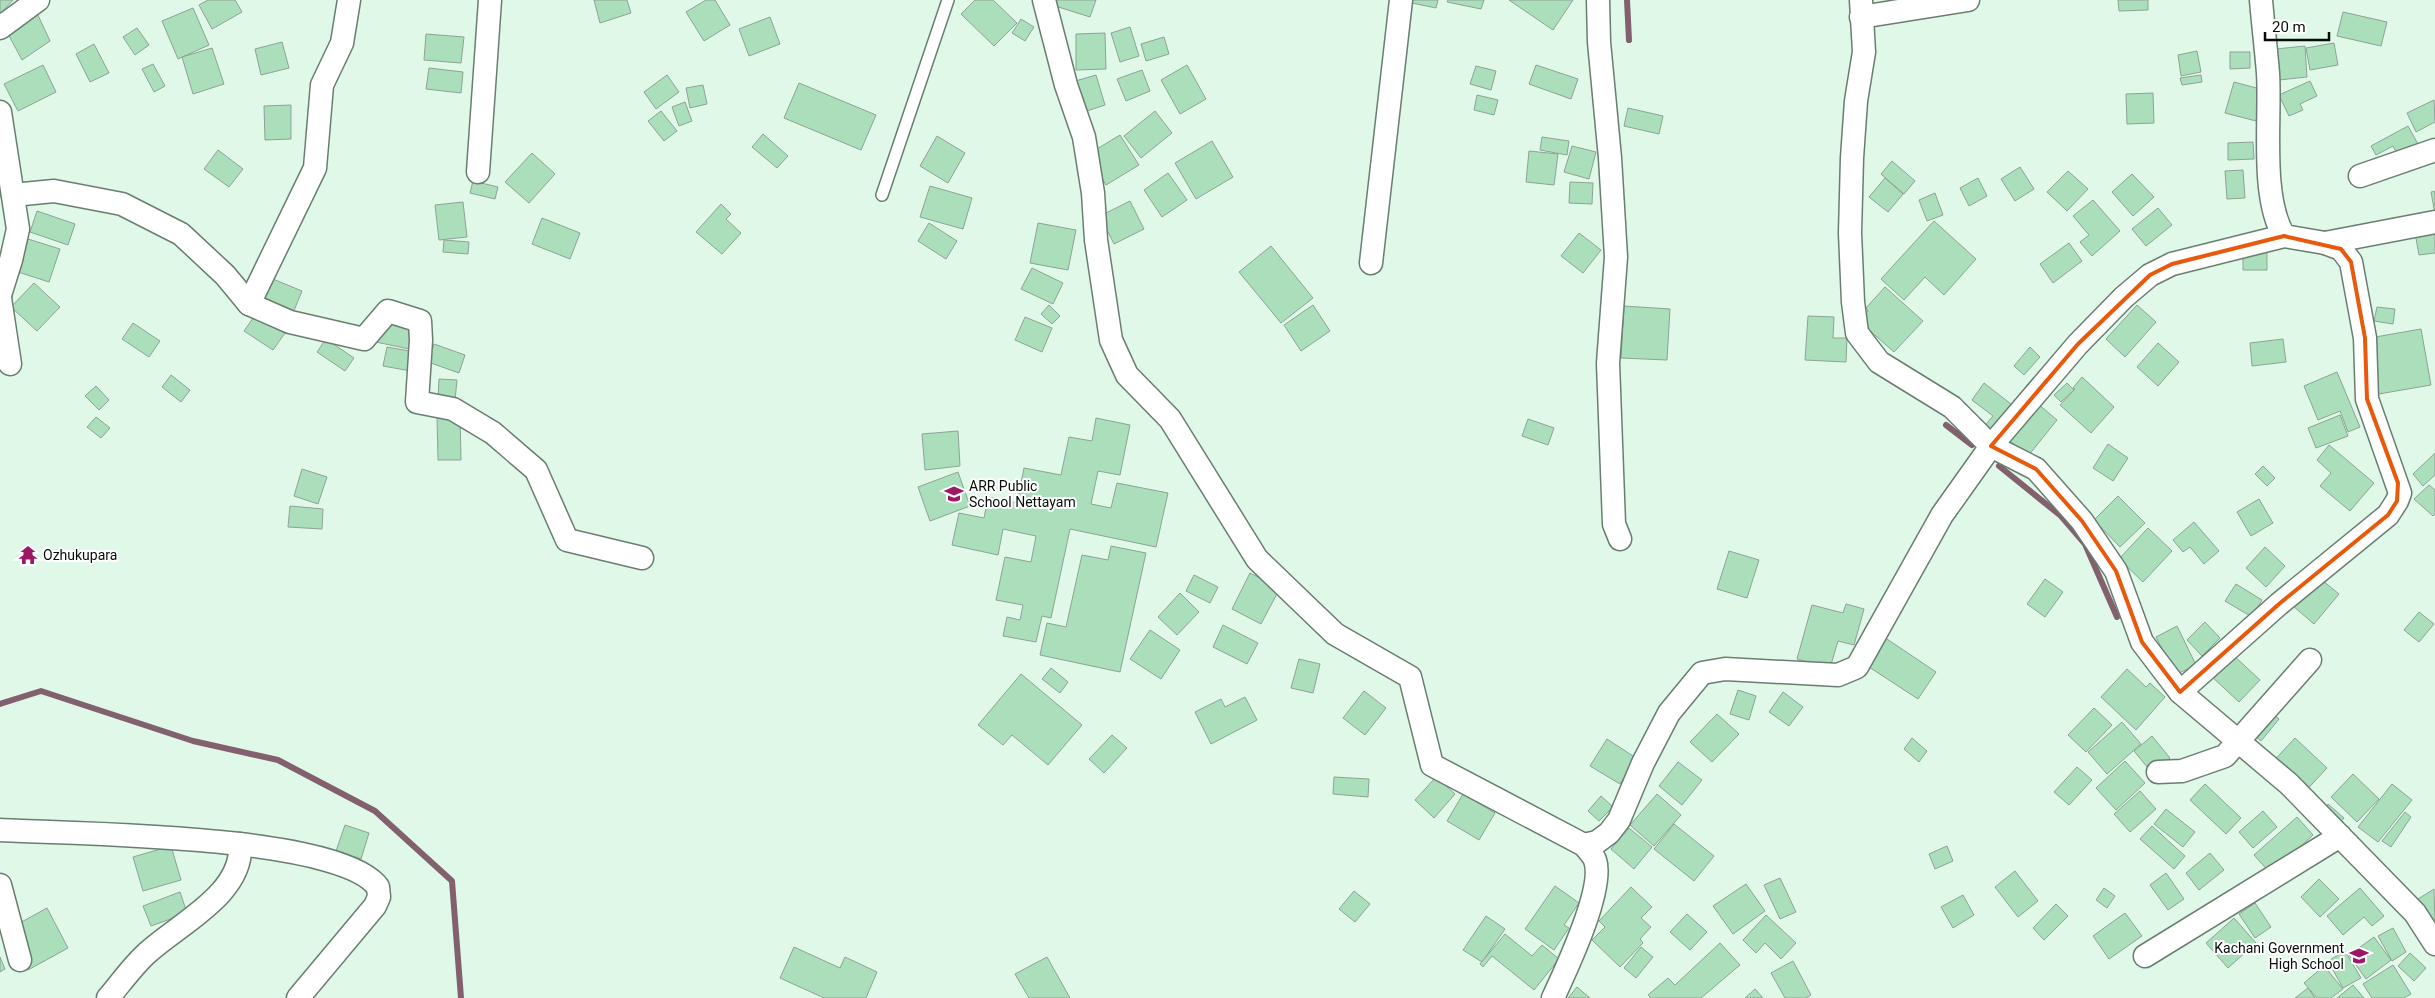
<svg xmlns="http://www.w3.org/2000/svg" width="2435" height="998" viewBox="0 0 2435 998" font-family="Roboto,sans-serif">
	<rect width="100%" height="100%" fill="#e0f8e8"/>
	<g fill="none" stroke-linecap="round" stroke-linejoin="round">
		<g stroke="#83606e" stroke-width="6">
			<path d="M1627,0L1629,40"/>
			<path d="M1946,425L1972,445"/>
			<path d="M1999,466L2061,516L2085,544L2117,617"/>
			<path d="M0,704L41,691L193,741L278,760L375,811L452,881L461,998"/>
		</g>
	</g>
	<g fill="#abdfbc" stroke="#8da394">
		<path d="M0,0H13L0,14Z"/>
		<path d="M208,0H235L242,12L212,29L199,5Z"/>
		<path d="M594,0H627L631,13L600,23Z"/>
		<path d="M706,0H715L730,25L704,41L686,12Z"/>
		<path d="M975,0H993L1017,23L994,46L961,14Z"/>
		<path d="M1054,0H1096L1090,17L1052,5Z"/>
		<path d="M1407,0H1438L1436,8L1407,2Z"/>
		<path d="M1448,0H1484L1481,9L1447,2Z"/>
		<path d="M1509,0H1573L1553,30Z"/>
		<path d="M2118,0H2148V10L2119,11Z"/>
		<path d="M193,8L209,45L178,59L162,21Z"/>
		<path d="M36,11L50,41L22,60L6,30Z"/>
		<path d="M2343,12L2387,22L2381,46L2337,36Z"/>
		<path d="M770,17L780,44L749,56L739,29Z"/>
		<path d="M1021,19L1034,27L1025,41L1012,33Z"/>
		<path d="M1130,27L1139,56L1120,62L1111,33Z"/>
		<path d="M137,28L149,45L135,55L123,37Z"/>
		<path d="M1105,33L1106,69L1076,70V34Z"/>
		<path d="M426,34L464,37L461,63L424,60Z"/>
		<path d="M1164,37L1169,54L1146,61L1141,44Z"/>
		<path d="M282,42L289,68L261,75L255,49Z"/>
		<path d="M2334,43L2338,65L2310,70L2306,48Z"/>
		<path d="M94,44L109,73L90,82L76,54Z"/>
		<path d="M2305,46L2307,77L2279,80L2276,49Z"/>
		<path d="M212,48L224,84L193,94L182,57Z"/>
		<path d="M2197,51L2201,72L2181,76L2178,55Z"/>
		<path d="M2230,52H2250V68L2230,69Z"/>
		<path d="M153,64L165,86L154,92L142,69Z"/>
		<path d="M43,65L56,92L18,111L4,84Z"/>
		<path d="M1187,65L1206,99L1180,114L1161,80Z"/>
		<path d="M1536,65L1578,79L1571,99L1529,84Z"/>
		<path d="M1476,66L1496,71L1491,90L1470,84Z"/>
		<path d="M429,68L463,72L461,93L426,89Z"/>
		<path d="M1142,70L1150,91L1126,101L1117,79Z"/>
		<path d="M667,75L679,92L656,109L644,92Z"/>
		<path d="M1096,75L1105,105L1081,113L1072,82Z"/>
		<path d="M2201,75L2202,82L2182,85L2180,78Z"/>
		<path d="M2310,81L2317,96L2300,104L2303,110L2289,116L2279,95Z"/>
		<path d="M2234,82L2264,90L2256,121L2225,113Z"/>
		<path d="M799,83L876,115L861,150L784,118Z"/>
		<path d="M703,85L707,104L690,108L686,88Z"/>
		<path d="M2153,93L2154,123L2127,124L2126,94Z"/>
		<path d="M1477,95L1498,100L1494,115L1474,110Z"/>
		<path d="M2434,100L2435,122L2416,132L2407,113Z"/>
		<path d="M685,102L692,121L679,126L672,107Z"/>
		<path d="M291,105V139L265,140L264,106Z"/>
		<path d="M1628,108L1663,116L1659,134L1624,126Z"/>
		<path d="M661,111L677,131L664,141L648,121Z"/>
		<path d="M1155,111L1172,133L1141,158L1124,136Z"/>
		<path d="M2408,126L2418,144L2398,156L2393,146L2376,155L2371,146Z"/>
		<path d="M763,134L788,156L777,168L752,147Z"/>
		<path d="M1120,135L1139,165L1106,185L1087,155Z"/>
		<path d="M937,136L965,153L948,183L920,166Z"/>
		<path d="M1542,137L1569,141L1567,155L1540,150Z"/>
		<path d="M1212,141L1233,177L1196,199L1175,163Z"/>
		<path d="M2253,142L2254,159L2228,160V143Z"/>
		<path d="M1572,146L1596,152L1589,179L1564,172Z"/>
		<path d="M218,150L243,169L229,187L204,169Z"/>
		<path d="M1529,151L1558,154L1554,185L1526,182Z"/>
		<path d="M532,153L555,174L529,203L505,182Z"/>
		<path d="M1892,161L1915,181L1904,194L1881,174Z"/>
		<path d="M2020,167L2034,189L2015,201L2001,179Z"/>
		<path d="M2243,170L2245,198L2227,199L2225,171Z"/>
		<path d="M2068,171L2088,189L2067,211L2047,192Z"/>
		<path d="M1168,173L1187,200L1162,217L1144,190Z"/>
		<path d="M2132,174L2154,197L2133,216L2112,192Z"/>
		<path d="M1885,178L1903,194L1888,212L1869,197Z"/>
		<path d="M1978,178L1987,196L1969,206L1960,188Z"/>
		<path d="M473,181L498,187L495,199L470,193Z"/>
		<path d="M1570,182L1593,183L1592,204L1569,203Z"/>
		<path d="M930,186L972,198L963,229L920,217Z"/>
		<path d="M2435,191V214L2431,192Z"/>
		<path d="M1935,193L1943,215L1927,221L1919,200Z"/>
		<path d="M2093,200L2120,231L2092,256L2080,242L2089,235L2073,216Z"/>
		<path d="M1130,201L1144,229L1114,244L1100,216Z"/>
		<path d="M463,202L467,237L439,240L435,205Z"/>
		<path d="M721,204L731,214L726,219L741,233L722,254L696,232Z"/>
		<path d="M2158,208L2172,225L2146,246L2132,229Z"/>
		<path d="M37,211L75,224L68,245L30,232Z"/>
		<path d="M542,218L580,233L570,259L532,244Z"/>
		<path d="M1934,221L1976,259L1944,295L1925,277L1904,300L1881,279Z"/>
		<path d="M929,223L957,241L946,259L918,241Z"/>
		<path d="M1038,223L1076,230L1068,270L1030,263Z"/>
		<path d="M2435,230V253L2419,255L2415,233Z"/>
		<path d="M1579,233L1601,250L1583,273L1561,256Z"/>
		<path d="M28,239L60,249L49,282L18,272Z"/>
		<path d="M2267,239V270H2243V240Z"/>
		<path d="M444,240L469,242L468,254L443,252Z"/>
		<path d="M2069,243L2082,261L2053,283L2040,264Z"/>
		<path d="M1271,246L1313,298L1281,323L1239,272Z"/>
		<path d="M1032,268L1063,283L1053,304L1021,289Z"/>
		<path d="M268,277L302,291L293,313L259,300Z"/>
		<path d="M34,283L60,307L37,331L11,307Z"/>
		<path d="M1885,287L1923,321L1894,352L1859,321L1868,311L1866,308Z"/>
		<path d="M1049,305L1060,316L1052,324L1041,314Z"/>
		<path d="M1313,305L1330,331L1301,351L1284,325Z"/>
		<path d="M2137,305L2156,322L2125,357L2106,339Z"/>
		<path d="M1624,306L1670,309L1667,360L1621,358Z"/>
		<path d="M2377,307L2395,309L2393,324L2374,321Z"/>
		<path d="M256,314L285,333L273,350L244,331Z"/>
		<path d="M1808,316L1834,317L1833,338H1847L1846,362L1805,360Z"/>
		<path d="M1025,317L1052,328L1042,352L1015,340Z"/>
		<path d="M381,320L414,327L409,349L376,342Z"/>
		<path d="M133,323L160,341L149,357L122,339Z"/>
		<path d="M2421,329L2431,385L2373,395L2364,339Z"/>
		<path d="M326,339L354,358L345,371L317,352Z"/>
		<path d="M2283,339L2286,362L2252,366L2250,343Z"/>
		<path d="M2158,343L2179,362L2158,386L2137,367Z"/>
		<path d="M434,344L465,355L459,373L428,362Z"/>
		<path d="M387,347L415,352L411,371L383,366Z"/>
		<path d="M2030,347L2040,357L2024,375L2014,366Z"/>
		<path d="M2337,372L2360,427L2348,432L2340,411L2318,420L2304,386Z"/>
		<path d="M171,375L190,390L181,402L162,387Z"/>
		<path d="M2082,377L2114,407L2091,433L2060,405L2075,389L2073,388Z"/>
		<path d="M439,379L457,380L455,400L438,399Z"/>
		<path d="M1984,383L2016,408L1993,437L1982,429L1993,416L1972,400Z"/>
		<path d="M2067,383L2074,390L2061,402L2054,395Z"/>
		<path d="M96,386L109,400L99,410L85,396Z"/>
		<path d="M2037,403L2057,420L2028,456L2007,439Z"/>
		<path d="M460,415L461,460H438L437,416Z"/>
		<path d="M2340,415L2348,436L2316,448L2308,428Z"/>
		<path d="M96,417L110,428L101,438L87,427Z"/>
		<path d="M1096,418L1130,425L1120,475L1098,471L1091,504L1111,508L1117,483L1168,493L1156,547L1070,529L1051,618L1042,616L1036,642L1003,636L1007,617L1020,620L1023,605L996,600L1005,557L1031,562L1036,536L1003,529L998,555L952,545L959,513L984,518L988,497L1017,503L1024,468L1061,475L1069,437L1092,441Z"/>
		<path d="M1528,419L1554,428L1548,445L1522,436Z"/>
		<path d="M958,431L960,466L925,470L922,434Z"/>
		<path d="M2108,444L2128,458L2113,481L2093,468Z"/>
		<path d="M2329,445L2374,483L2350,511L2320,486L2331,473L2317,460Z"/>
		<path d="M2435,453V475L2423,486L2413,474Z"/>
		<path d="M2263,466L2275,478L2267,486L2255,474Z"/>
		<path d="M302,469L327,477L318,504L294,496Z"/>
		<path d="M958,472L970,506L930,521L918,487Z"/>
		<path d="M2429,485L2435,490V514L2433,516L2414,499Z"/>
		<path d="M2118,496L2145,523L2120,547L2094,520Z"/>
		<path d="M2259,499L2273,523L2251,536L2237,512Z"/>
		<path d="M290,506L323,509L322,529L288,527Z"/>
		<path d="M2194,522L2219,551L2204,564L2190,547L2183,552L2173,540Z"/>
		<path d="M2148,528L2172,551L2143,582L2119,559Z"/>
		<path d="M1111,546L1146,553L1120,672L1040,655L1047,623L1066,627L1082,555L1108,560Z"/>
		<path d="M2265,547L2285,566L2266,587L2246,568Z"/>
		<path d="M1729,551L1759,560L1747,598L1717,589Z"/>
		<path d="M1250,573L1280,588L1261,624L1232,609Z"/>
		<path d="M1194,575L1218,587L1210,603L1186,591Z"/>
		<path d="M2317,576L2339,594L2314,624L2293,606Z"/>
		<path d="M2045,579L2063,592L2045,617L2027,604Z"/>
		<path d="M2236,584L2262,600L2252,617L2225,601Z"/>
		<path d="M1180,593L1199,612L1177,635L1158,617Z"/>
		<path d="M1846,604L1864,609L1854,645L1838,641L1830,668L1797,659L1812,605L1843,613Z"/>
		<path d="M2419,612L2434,624L2419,642L2404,630Z"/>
		<path d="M2205,622L2220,638L2202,656L2187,640Z"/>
		<path d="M1223,625L1258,643L1247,664L1213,647Z"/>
		<path d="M2177,626L2196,665L2175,675L2156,637Z"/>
		<path d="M1150,630L1180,650L1161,679L1130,659Z"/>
		<path d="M1884,637L1936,672L1918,699L1866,665Z"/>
		<path d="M2232,654L2260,680L2239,702L2211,676Z"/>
		<path d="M1299,659L1320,664L1313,693L1291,688Z"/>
		<path d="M1051,668L1068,682L1060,693L1042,679Z"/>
		<path d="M2127,669L2146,687L2150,683L2165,697L2136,730L2101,697Z"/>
		<path d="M1021,674L1082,725L1048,765L1012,735L1003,745L978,725Z"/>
		<path d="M1738,690L1756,696L1749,720L1730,714Z"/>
		<path d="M1364,691L1386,708L1365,735L1343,718Z"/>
		<path d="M1783,692L1803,707L1789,726L1769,712Z"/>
		<path d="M1245,697L1257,720L1211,744L1195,712L1221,699L1225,707Z"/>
		<path d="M2258,702L2279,719L2261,741L2240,724Z"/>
		<path d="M2094,708L2112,725L2086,752L2068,735Z"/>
		<path d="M1717,714L1739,734L1712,762L1690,742Z"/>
		<path d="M2122,722L2141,744L2107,774L2088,752Z"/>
		<path d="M1112,735L1127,748L1104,773L1089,759Z"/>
		<path d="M2152,736L2170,758L2152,773L2134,751Z"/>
		<path d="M1912,738L1927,751L1919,762L1904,749Z"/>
		<path d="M2295,738L2327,768L2301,796L2269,766Z"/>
		<path d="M1607,739L1636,758L1620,784L1590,766Z"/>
		<path d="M2125,761L2145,783L2116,810L2096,788Z"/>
		<path d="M1678,762L1702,780L1682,805L1659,786Z"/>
		<path d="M2077,767L2092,780L2069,805L2054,792Z"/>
		<path d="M2353,774L2379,799L2357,822L2331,797Z"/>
		<path d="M1334,777L1369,779L1368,797L1333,794Z"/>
		<path d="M1436,777L1455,794L1434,818L1415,800Z"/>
		<path d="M2205,784L2241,818L2226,834L2190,800Z"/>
		<path d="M2392,784L2412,800L2378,842L2358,827Z"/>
		<path d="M2140,791L2156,809L2130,832L2114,814Z"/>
		<path d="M1463,794L1495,813L1479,840L1447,821Z"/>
		<path d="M1657,794L1681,815L1654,846L1630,825Z"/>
		<path d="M1601,796L1613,807L1599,821L1588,811Z"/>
		<path d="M2328,804L2344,818L2338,825L2322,812Z"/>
		<path d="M2166,809L2195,832L2183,847L2154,824Z"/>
		<path d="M2263,811L2277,827L2253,848L2239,832Z"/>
		<path d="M2405,812L2411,817L2391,847L2382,841Z"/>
		<path d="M2297,817L2313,835L2271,874L2254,855Z"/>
		<path d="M1674,824L1714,856L1694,881L1654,849Z"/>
		<path d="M345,825L369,833L361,859L336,851Z"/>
		<path d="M2152,826L2185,856L2174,869L2140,839Z"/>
		<path d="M1629,828L1652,847L1634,869L1611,849Z"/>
		<path d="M171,846L181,880L143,891L133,857Z"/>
		<path d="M1947,846L1953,861L1935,869L1929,854Z"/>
		<path d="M2210,853L2224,870L2199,890L2186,873Z"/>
		<path d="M2015,871L2038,901L2018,917L1995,887Z"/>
		<path d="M2166,873L2184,899L2168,910L2150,885Z"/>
		<path d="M1780,878L1796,912L1780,919L1764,885Z"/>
		<path d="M2319,879L2339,899L2320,917L2301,897Z"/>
		<path d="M1746,884L1765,911L1733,934L1713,906Z"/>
		<path d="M1555,886L1579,903L1564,925L1569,928L1554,950L1525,929Z"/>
		<path d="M1631,887L1652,907L1641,918L1651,927L1640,939L1643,943L1620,967L1592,940L1605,927L1599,921Z"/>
		<path d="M2104,888L2115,896L2107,908L2096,900Z"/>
		<path d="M2360,888L2384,916L2372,926L2364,917L2343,935L2327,916Z"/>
		<path d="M2434,889L2435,923L2432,925L2418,899Z"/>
		<path d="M1354,891L1370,904L1355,922L1339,909Z"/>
		<path d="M180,892L187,913L151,926L143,906Z"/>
		<path d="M1963,895L1974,915L1953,928L1941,907Z"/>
		<path d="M2255,903L2271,927L2255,938L2239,914Z"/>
		<path d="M2056,904L2068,916L2044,940L2033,928Z"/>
		<path d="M47,908L68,948L28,970L7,930Z"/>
		<path d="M2125,913L2142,936L2109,959L2093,936Z"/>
		<path d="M1687,914L1707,932L1690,950L1670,932Z"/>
		<path d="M1766,915L1796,943L1781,959L1765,943L1756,953L1743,940Z"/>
		<path d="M1486,916L1505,929L1482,962L1463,950Z"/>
		<path d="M2234,918L2256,943L2228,968L2206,943Z"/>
		<path d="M2393,928L2406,952L2392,961L2378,936Z"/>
		<path d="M1505,934L1532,956L1542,945L1559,959L1534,990L1492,956L1483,967L1480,964Z"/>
		<path d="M2374,937L2391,960L2366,979L2349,955Z"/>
		<path d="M1720,943L1740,965L1701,998H1651L1648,995L1668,978L1675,985Z"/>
		<path d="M794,947L840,968L845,957L877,972L866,998H824L780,978Z"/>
		<path d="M1641,947L1653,957L1636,978L1624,968Z"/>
		<path d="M2345,951L2361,978L2343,988L2328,961Z"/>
		<path d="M2410,953L2426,968L2414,981L2398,966Z"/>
		<path d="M0,957L5,969L0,972Z"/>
		<path d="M1047,957L1070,998H1029L1015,974Z"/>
		<path d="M1793,961L1811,995L1806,998H1785L1771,973Z"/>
		<path d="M2393,965L2411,994L2404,998H2372L2363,984Z"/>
		<path d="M2324,966L2343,989L2331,998H2317L2304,983Z"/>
		<path d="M2353,985L2364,998H2337Z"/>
		<path d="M1577,987L1590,998H1568Z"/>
		<path d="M2308,988L2315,998H2295Z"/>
		<path d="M1755,989L1763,998H1745Z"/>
	</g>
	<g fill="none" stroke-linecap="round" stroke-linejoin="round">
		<g stroke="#697e70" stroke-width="14">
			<path id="lane" d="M882,195L948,0"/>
		</g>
		<g stroke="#697e70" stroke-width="25">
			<g id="street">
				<path d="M1044,0L1066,85L1084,137L1093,193L1096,240L1111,340L1127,375L1170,419L1257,559L1335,634L1410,677L1432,765L1584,845C1587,849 1593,855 1595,860C1605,888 1566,970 1553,998"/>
				<path d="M1598,0L1599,42L1610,158L1616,257L1608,363L1614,524L1620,539"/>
				<path d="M1861,0L1864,52L1856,101L1852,158L1850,233L1853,302L1857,333L1879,362L1952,407L1991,446L2036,469L2082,521L2116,571L2142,642L2180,692L2289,784L2415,913L2435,944"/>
				<path d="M1861,17L1968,0"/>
				<path d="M0,28L38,0"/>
				<path d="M0,112L18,229L11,260L0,295"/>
				<path d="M478,172L490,0"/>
				<path d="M2360,176L2435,150"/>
				<path d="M13,195L54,191L122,204L181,234L225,275L249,304L290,322L364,339L388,311L420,321L421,340L417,402L453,409L493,433L536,470L567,540L642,558"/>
				<path d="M2325,243L2435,222"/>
				<path d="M1371,263L1401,0"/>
				<path d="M0,298L10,364"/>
				<path d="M249,304L315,168L322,85L342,43L349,0"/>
				<path d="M2180,692L2279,604L2388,515L2397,501L2400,493L2367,399L2365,338L2351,262L2341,249L2325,243L2284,236C2260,196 2271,119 2268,73C2266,49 2263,24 2261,0"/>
				<path d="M2158,772L2182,771L2225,756L2310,660"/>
				<path d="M0,830C70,834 339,834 378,887L379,897L375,906L298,998"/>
				<path d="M1584,845L1597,842L1609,833L1619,820L1643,763L1669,713L1702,673L1725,669L1838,675L1857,667L1942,515L1991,446L2078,344L2124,297L2150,275L2172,264L2284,236"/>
				<path d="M0,885L20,960"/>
				<path d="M2145,956L2340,836"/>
				<path d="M108,998C120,984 132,967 146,954C178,924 244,894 240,844"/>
			</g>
		</g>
		<use href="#lane" stroke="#fff" stroke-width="11"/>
		<use href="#street" stroke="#fff" stroke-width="22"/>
	</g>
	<path fill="none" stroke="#e8590c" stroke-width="4" stroke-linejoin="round" d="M2284,236L2341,249L2351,262L2365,338L2367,399L2398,483L2397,501L2388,515L2279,604L2180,692L2142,642L2116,571L2082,521L2036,469L1991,446L2078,344L2150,275L2172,264Z"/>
	<defs>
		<g id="school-bare" transform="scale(1.5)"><path d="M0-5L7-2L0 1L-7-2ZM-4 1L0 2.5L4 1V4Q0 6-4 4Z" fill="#9d1767" stroke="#fff" stroke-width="2.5" paint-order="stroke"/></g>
		<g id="temple-bare" transform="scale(1.5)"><path d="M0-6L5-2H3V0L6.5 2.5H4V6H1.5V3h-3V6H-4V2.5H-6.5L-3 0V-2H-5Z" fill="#9d1767" stroke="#fff" stroke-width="2.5" paint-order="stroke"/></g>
	</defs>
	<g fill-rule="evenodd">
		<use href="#school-bare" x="954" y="494"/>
		<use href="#temple-bare" x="28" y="555"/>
		<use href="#school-bare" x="2359" y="956"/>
	</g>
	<g text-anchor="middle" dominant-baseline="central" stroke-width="4" stroke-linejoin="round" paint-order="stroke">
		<g font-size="14" fill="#060d08" stroke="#fff" text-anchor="start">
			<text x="969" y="486">ARR Public<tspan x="969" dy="16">School Nettayam</tspan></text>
			<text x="43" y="555">Ozhukupara</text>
			<text x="2344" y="948" text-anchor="end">Kachani Government<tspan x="2344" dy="16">High School</tspan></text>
		</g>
	</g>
	<path d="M2265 32v8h64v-8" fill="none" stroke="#060d08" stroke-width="2.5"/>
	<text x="2272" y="32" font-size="15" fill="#060d08" stroke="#ffffff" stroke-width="4" paint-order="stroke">20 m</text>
</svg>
